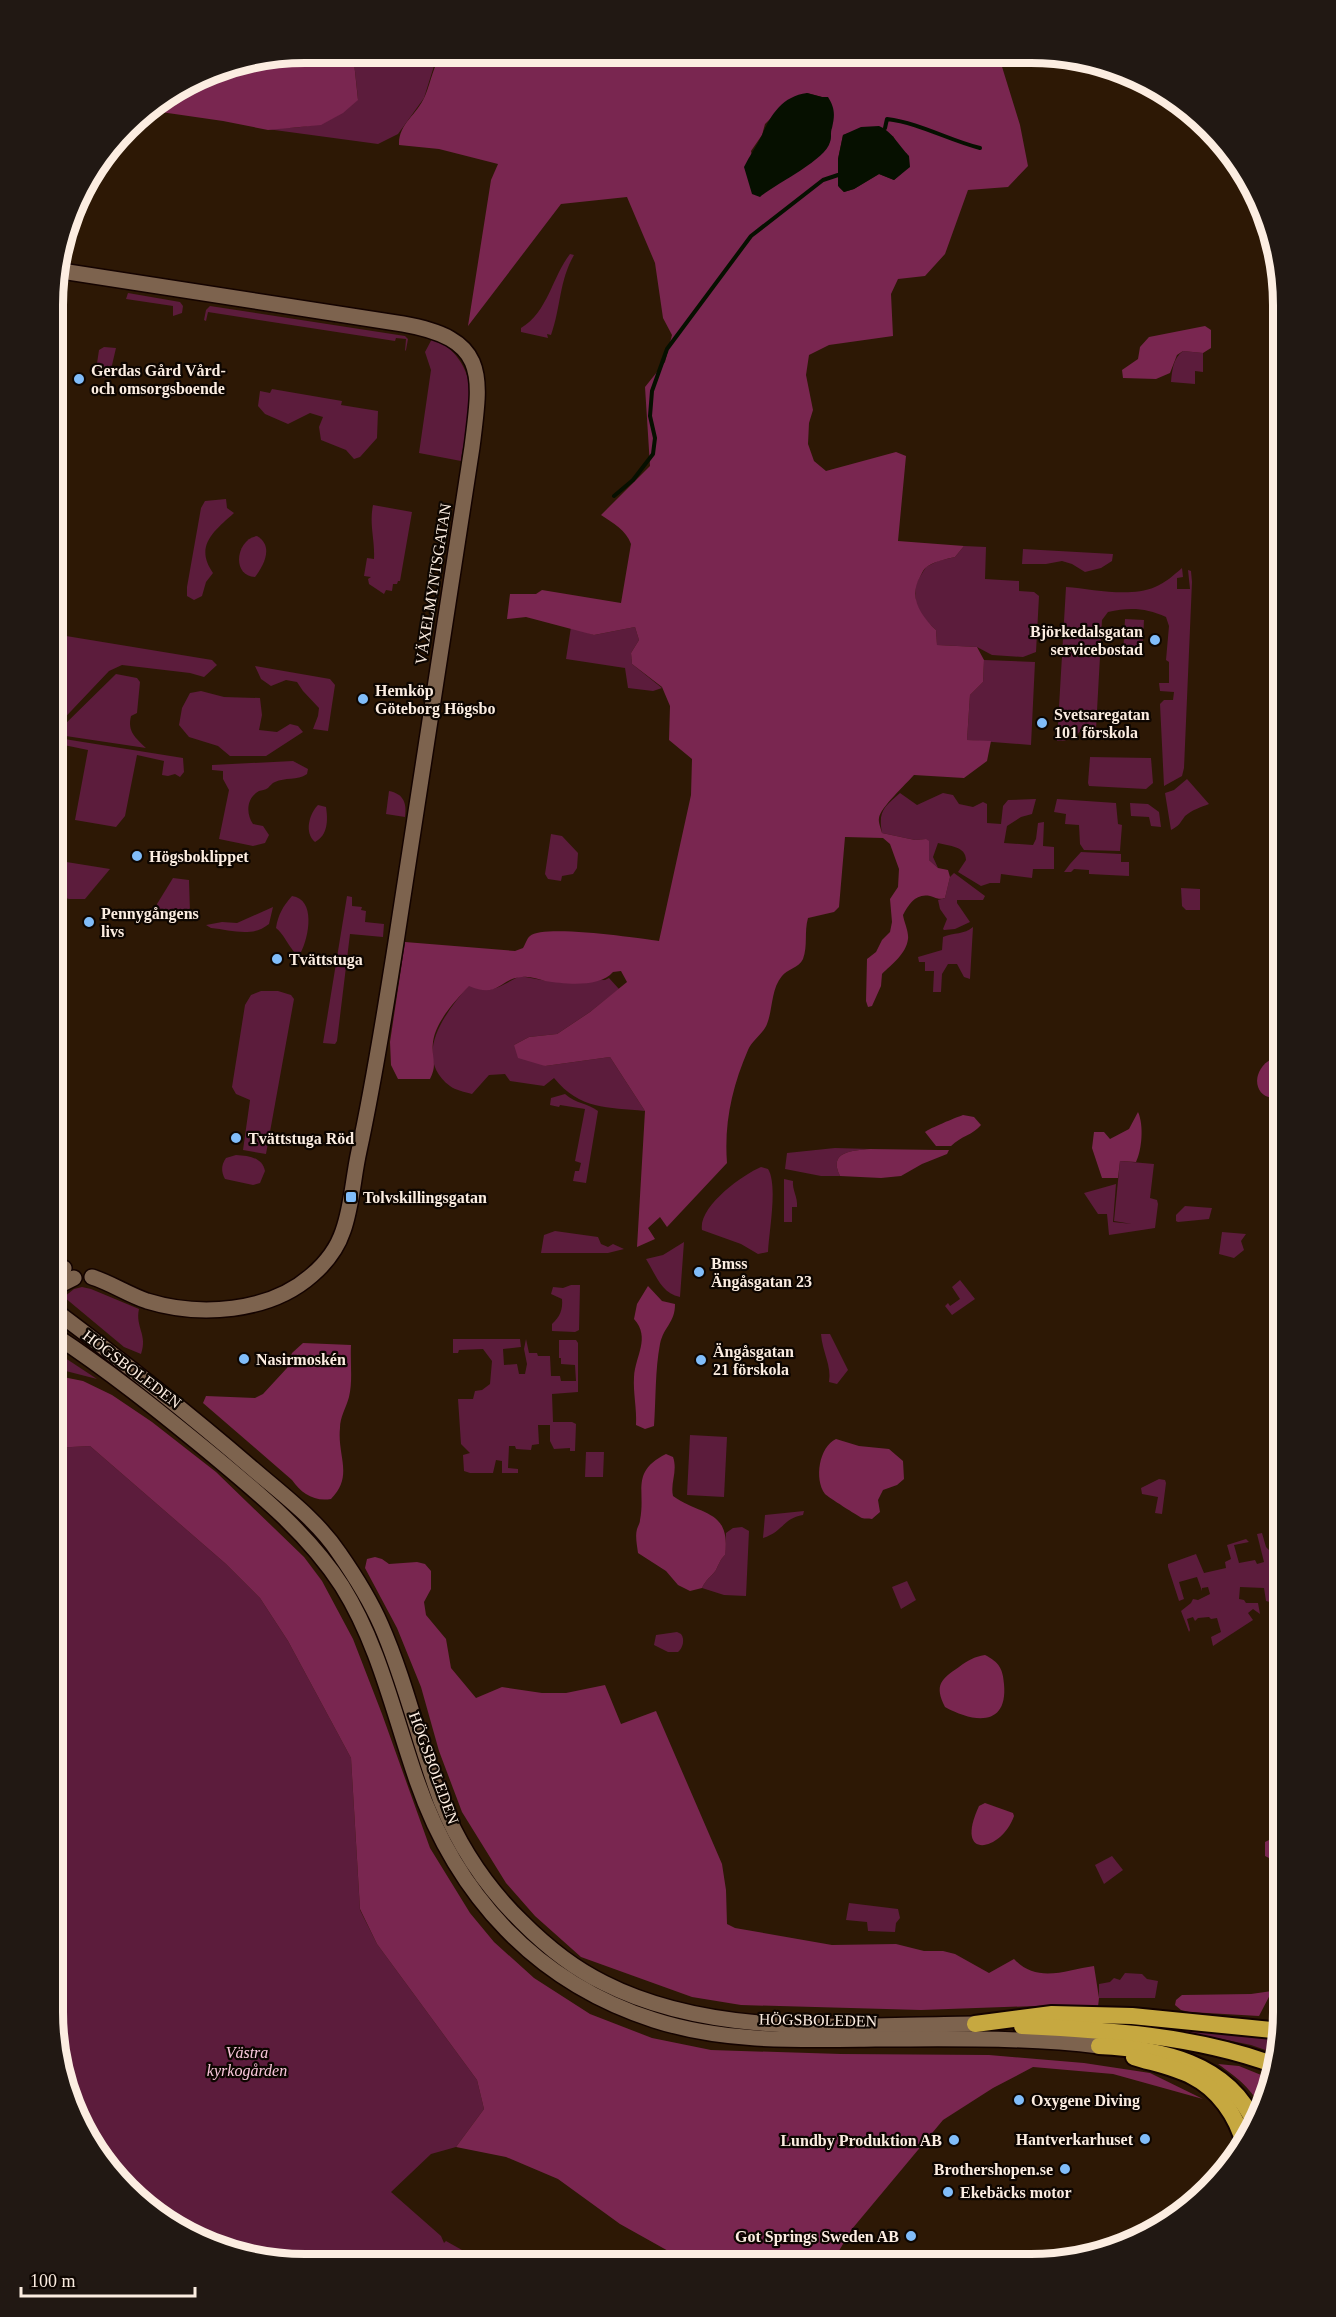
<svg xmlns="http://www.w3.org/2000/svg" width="1336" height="2317" viewBox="0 0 1336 2317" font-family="'Times New Roman',serif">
	<rect width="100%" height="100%" fill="#2d1805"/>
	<g fill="#5c1c3c">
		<path d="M353,53H438L424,98L398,134L378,144L267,129C310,126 325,130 358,99Z"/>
		<path d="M570,254L574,255C559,281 561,307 551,335L547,334L548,338L521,332V328C548,312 552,277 570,254Z"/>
		<path d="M128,293L180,302L183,306L182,313L173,316V306L126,299Z"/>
		<path d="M210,306L405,336L408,339L406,350L405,351L406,339L396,338L395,341L208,312L206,321L204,320L206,310Z"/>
		<path d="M433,337C486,368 469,410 461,461L419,453L431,370L425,352Z"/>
		<path d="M104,347L116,348L109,378L99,377L100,371L96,370L99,350Z"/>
		<path d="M1183,351L1203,353V372L1195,371V384L1171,382C1172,371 1173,358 1183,351Z"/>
		<path d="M272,389L342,401L341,405L378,411L377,438L360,457L354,459L346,450L321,440L319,427L323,417L310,413L288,424L265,414L258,406L260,391L270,393Z"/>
		<path d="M226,499L227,508L234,513C214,531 194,546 213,573L206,582L202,596L194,600L187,596V587L201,508L205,501Z"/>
		<path d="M373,505L412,512L400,581H398L397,584H393L392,591L386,590L384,594L369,584L368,579L371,577L364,576L367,558L374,559C375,539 369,525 373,505Z"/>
		<path d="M257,536C274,546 264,565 255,577C231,576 236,539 257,536Z"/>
		<path d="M964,546L986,547L985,579L1019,581V591L1034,592L1039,596L1036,652L1023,657L992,655L977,647L937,645L936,630L923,618L916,603L915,585L926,567L938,561L955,557Z"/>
		<path d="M1023,549L1113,554L1112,561L1101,568L1085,572L1072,564L1062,561L1046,564H1022Z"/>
		<path d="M1182,568L1183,577L1177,578V589H1190L1188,570L1191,571L1192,582L1184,768L1182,776L1164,786L1160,704L1164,700H1173L1174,692L1160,691L1159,683H1169V662L1166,660L1169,626L1166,617C1146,608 1130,607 1108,612L1102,620L1096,729H1082C1075,738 1069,741 1057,741L1066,587C1093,589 1129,598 1155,587C1165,583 1174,575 1182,568Z"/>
		<path d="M1125,619L1144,620L1142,656L1123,655Z"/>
		<path d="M571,627L594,635L635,627L639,640L631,653L632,664L662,688L653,691L628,688L625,668L566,659Z"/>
		<path d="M54,634L212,660L217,665L204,677L190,673L122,665L109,671L54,729Z"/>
		<path d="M984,660L1035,662L1031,745L967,740L970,695L983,682Z"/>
		<path d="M255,666L330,679L335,685L328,731L313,729L318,716L319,708L303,691L297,682L286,680L271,686L261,679Z"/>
		<path d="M116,674L137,678L140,682L137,713L131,716C127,732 136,738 146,748L59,735L58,731Z"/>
		<path d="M201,691L224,697L260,698L262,715L259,730L277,732L290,724L298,726L303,732L266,756H230L218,746L189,737L179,725L182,708L190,693Z"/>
		<path d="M58,738L183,758L184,772L180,777L175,774L168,776L162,775L164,761L137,755L125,816L116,827L75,820L88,750L54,743V740Z"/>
		<path d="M1090,757L1151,758L1153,783L1146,789L1089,786L1088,783Z"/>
		<path d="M293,761L308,769L307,774C297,781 285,777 275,782C272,783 270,786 268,788C265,790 262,790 259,791C246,798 246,814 253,824L263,826L269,835L265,843L253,846L219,839L229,790L223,779V771L212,770V765Z"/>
		<path d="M1187,779L1209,804C1201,807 1192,810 1185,816C1180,823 1179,826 1171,830L1165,793L1174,790Z"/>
		<path d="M389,791C403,794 407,802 405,817L386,814Z"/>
		<path d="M900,793L917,805L943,793L953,795L959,804L973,807L983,802L987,804V823L1001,824L1003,806L1008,800L1036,799L1032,814L1021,817L1007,826L1004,843L1033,845L1036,839L1038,823L1044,822L1043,846L1054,847V869H1033L1032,878L1001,874L1000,883H990L981,886L958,872L966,860C966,846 949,846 938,843L933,857L938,868L929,860L926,839L915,840L882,833C878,811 884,807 900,793Z"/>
		<path d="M1057,799L1116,803L1118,824L1122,825L1120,851L1084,850L1080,844L1079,825L1065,824L1066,814L1054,812Z"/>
		<path d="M1130,803L1148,804L1159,812L1161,827L1151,826L1149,817L1131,816Z"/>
		<path d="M318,805L326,807C328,820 328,835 315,842C304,833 309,814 318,805Z"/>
		<path d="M551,834L562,836L578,853L577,868L573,874L562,876L561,881L548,879L545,874Z"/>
		<path d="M1081,852L1121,854V862H1129V876L1089,874V870L1074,869L1071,872H1064L1070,864Z"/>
		<path d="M54,860L110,869L85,899H69L56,895L54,892Z"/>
		<path d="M954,873L985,896L983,900H957V903L970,922L955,929L944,930L943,929L947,919L940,909L938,900L945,898L950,877Z"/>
		<path d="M173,878L189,880L190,913L158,909L157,904Z"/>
		<path d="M1181,888L1200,889V910H1186L1182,906Z"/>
		<path d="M292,896C316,899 309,937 301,952L295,953C288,945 283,933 276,928C278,915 283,906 292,896Z"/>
		<path d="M347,896L352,897V906L362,907L361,910L366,911L365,922L384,924L383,937L350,934L337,1041L335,1044L323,1043Z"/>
		<path d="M273,907L269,924C252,938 231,930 211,928L206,925L222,922L237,923Z"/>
		<path d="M973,927L970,979L964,977L957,964H948L942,974L941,992H933L934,971H925V962H919L918,957L942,950L943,937C954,932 964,935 973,927Z"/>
		<path d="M520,976L547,981L605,980L609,978L619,989L590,1012L557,1034L529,1037L514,1045L545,1066L610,1057L645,1111C607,1107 580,1110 554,1078L544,1086L510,1081L505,1074L489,1075L472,1094C465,1092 455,1090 450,1086C411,1056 446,1012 469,985C491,996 501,985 520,976Z"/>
		<path d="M261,991H278L291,995L294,999L266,1154L243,1150L250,1100L236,1094L232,1087L245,1005L251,995Z"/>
		<path d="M565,1094C576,1104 588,1103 598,1111L586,1183L573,1181L575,1171H579L581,1163L575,1161L585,1109L560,1105L559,1107L550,1105L551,1098Z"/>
		<path d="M835,1148L870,1149C852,1151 828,1151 840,1176H821L785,1169L787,1153Z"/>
		<path d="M236,1155C249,1156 262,1157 265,1171L260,1183L253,1185L225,1179C221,1172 221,1165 226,1158Z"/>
		<path d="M1120,1161L1154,1164L1150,1198L1157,1200L1158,1204L1155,1228L1109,1235L1107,1214H1098L1084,1193L1116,1184L1113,1222L1132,1224L1114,1221Z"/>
		<path d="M761,1167L768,1169C778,1185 769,1231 768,1252L758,1254L741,1244L702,1230C698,1207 742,1175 761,1167Z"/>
		<path d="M784,1179L793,1181C792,1190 798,1197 797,1207H792V1222H784Z"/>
		<path d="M1185,1206L1212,1208L1209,1219L1178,1222L1176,1221V1215Z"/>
		<path d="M555,1231L598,1237L601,1244L608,1247L613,1244L624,1249L608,1253H541L544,1235Z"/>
		<path d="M1222,1232L1246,1234L1241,1241L1244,1250L1234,1258L1219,1254Z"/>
		<path d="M684,1242L680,1297C661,1293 656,1275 646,1259L663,1255Z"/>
		<path d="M960,1280L975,1299L952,1315L945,1306L948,1303L950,1306L960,1299L952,1287Z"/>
		<path d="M571,1285H580L579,1330L575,1332L552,1331V1324C560,1317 563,1309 562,1299L551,1294L553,1287L563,1288Z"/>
		<path d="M82,1287L91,1289L139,1309C135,1327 148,1335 141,1354L124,1347L64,1297L74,1289Z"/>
		<path d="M821,1334H830L848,1370L837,1384L829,1382C832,1366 822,1351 821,1334Z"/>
		<path d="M453,1339H520L521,1347L503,1349L504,1365L517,1364L519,1374H525L527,1364L524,1349L526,1339L529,1353H537L538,1356H550L551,1376H560L561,1381H576L575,1365L561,1364V1358H559V1340H576L578,1343V1392L552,1394L553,1422H572L576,1424L575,1451H570V1448L554,1449L550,1441V1425H538L539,1444L532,1445L531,1450L516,1449L515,1446H509L508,1468L518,1469V1473H502V1461L496,1460L493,1473H470L464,1471L463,1455L470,1453L461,1444L458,1399H473L475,1391L482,1390L490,1384L492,1361L483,1349L459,1350L458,1353H453Z"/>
		<path d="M53,1350L97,1379L58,1369L53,1363Z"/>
		<path d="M690,1435L727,1437L724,1497L687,1495Z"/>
		<path d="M90,1446L226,1564L260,1598L288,1641L351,1758L360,1910L377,1944L477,2080L484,2109L456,2147L431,2154L391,2192L441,2236L444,2243L446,2241L485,2263L272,2262L208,2245L151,2212L104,2165L66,2093L53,2012V1448Z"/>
		<path d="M586,1452H604L603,1477H585Z"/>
		<path d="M1159,1479L1165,1480L1166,1483L1162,1514L1155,1513L1158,1497L1142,1494L1141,1488Z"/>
		<path d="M804,1511L803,1515C783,1518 783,1532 763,1538L765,1515Z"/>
		<path d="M742,1527L749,1531L746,1596L724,1595L702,1588C706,1579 711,1577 716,1570C719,1564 720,1560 725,1555L726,1533L733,1528Z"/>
		<path d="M1262,1533L1266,1547L1272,1553L1283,1549V1577L1274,1580L1278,1599H1283V1605L1275,1606L1274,1603L1266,1601L1264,1588L1240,1587L1239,1599L1244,1600L1246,1603H1258L1260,1614L1253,1609L1248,1613L1253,1620L1213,1646L1211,1637L1221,1632L1217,1618L1211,1619L1209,1617L1198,1618L1195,1621L1193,1617L1187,1619L1190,1630L1189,1632L1181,1611L1191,1603L1193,1599L1198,1600L1210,1594L1208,1587L1202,1588V1591L1197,1577L1179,1582L1184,1599L1179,1601L1168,1567V1564L1196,1554L1204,1573L1226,1568L1225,1562L1231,1559L1227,1545L1246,1539L1249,1542L1234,1545L1239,1563L1255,1560L1257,1564L1264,1562L1257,1534Z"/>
		<path d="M907,1581L916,1600L901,1609L892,1587Z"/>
		<path d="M677,1632L681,1634C685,1639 683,1648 678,1652H668L654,1645L656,1635Z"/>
		<path d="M1112,1856L1123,1870L1104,1884L1095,1865Z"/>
		<path d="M849,1903L898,1909L900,1918L896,1923L895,1932L868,1931L867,1922L846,1920Z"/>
		<path d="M1125,1973L1142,1974L1147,1979L1158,1981L1155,1998H1099V1984L1110,1982L1114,1978L1120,1980Z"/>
		<path d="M1172,2026L1281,2038L1277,2054L1251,2045L1172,2029Z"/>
	</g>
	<g fill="#792650" fill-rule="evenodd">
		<path d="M305,53H353L358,100L343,113L321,125L268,130L223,121L147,110L209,72Z"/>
		<path d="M444,53L999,57L1020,125L1028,166L1008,187L968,190L945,254L925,276L898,279L891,294L893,336L829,345L809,355L806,375L813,410L809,423L808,444L814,461L826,471L896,452L906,456L898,541L964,546L955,557C946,559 936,561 928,566C924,568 922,573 920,577C908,597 921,616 936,630L937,645L977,647L984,660L983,682L970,695L967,740L991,741L987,761L964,778L914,775C906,784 880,808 879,818C878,822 881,829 882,833L915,840L926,839L929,841V860L938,868L948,870L950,877L945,898C938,900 937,898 930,896C916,893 909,904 903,915C904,922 909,932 908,939C906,954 892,964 882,974L881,986L872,1006L868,1007L866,1001L867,959L876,952L882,940L890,932L892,922L890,899L898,887L899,869L890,844L883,838L845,837L839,907L834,912L808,918C804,932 808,946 803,959C799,968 787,969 782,976C771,989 773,1009 767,1024C763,1034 752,1040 748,1050C732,1087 724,1123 727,1163L667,1227L660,1217L648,1228L655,1239L637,1247L645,1111L610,1057L545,1066L518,1058L514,1045L529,1037L557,1034L590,1012L627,982L621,971L613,972C599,988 565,984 545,981C538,979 530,976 522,977C500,978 499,999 469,986C455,1001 436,1021 433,1042C431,1058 438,1064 430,1079H398L391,1065L390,1042L405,942L515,951L523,948C525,945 527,938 530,936C543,924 638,938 659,941L691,795L692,759L669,740L670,706L662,687L632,664L631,653L639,640L635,627L594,635L526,617L507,619L510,594H536L542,590L621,603L631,544C626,530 613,523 601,515L650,466L645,387L665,362L672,335L663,318L655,263L627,197L561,204L468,326L491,180L498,164L439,149L399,145C398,124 417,115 425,96C432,80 432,66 444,53ZM807,93L822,97L830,132V142L760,196L751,151L762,135L765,124L772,117ZM849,133L893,136L900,149L907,154L901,174L894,180L879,174L854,189L844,192L839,187L838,159L843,135Z"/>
		<path d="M1205,326L1211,330V348L1203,353L1183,351L1177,355L1170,373L1156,379L1123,378L1122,370L1138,359L1140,347L1149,337Z"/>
		<path d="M1283,1055V1096C1251,1107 1246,1062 1283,1055Z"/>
		<path d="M1138,1112C1144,1125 1142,1150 1136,1162L1120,1161L1118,1178H1102L1092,1148L1094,1132H1104L1110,1139L1129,1129Z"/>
		<path d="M963,1115L974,1117L981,1125C973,1135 961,1136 951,1146H936L925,1132C930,1128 955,1118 963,1115Z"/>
		<path d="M870,1149L939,1150H949L947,1154L922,1164L901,1176L881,1178L840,1176C828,1151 852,1151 870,1149Z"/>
		<path d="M648,1286L662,1301L675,1304C675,1323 664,1326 660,1344C655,1370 656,1399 654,1426L645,1429L636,1425C637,1409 633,1393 634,1377C635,1356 651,1338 634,1319L637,1304Z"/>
		<path d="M303,1343L351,1345C350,1361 353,1381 349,1397C346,1408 340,1417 340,1428C337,1456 354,1476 331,1499C314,1502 301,1493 292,1480L203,1403L206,1396L255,1398L263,1394L287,1368L292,1353Z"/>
		<path d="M53,1375L83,1381L112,1395L152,1422L216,1472L304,1557L322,1581L353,1639L382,1714L430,1848L470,1913L494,1942L534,1978L590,2014L652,2038L711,2050L841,2054L989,2055L1084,2063L1150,2073L1203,2099L1113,2074L1033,2067L993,2088L943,2120L852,2229L831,2264L682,2263L679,2257L620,2224L558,2179L506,2157L456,2147L484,2109L477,2080L377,1944L360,1909L351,1758L288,1641L260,1598L226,1564L90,1446L53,1448Z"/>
		<path d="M836,1439L859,1446L889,1449L903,1461L904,1479L897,1485L883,1490L878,1500L880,1512L872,1519C868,1518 865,1519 862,1518C858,1516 828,1497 825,1494C814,1479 819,1447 836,1439Z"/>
		<path d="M666,1454L673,1457C678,1471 670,1483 673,1496C701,1516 731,1509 725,1555C720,1560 719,1564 716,1570C711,1577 706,1579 702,1588L690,1591L678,1585L666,1571L638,1553C637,1545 635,1536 637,1529C638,1526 640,1523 640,1520C646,1491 630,1472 666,1454Z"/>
		<path d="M375,1557L382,1559L389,1564L417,1562L425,1564L431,1571V1589L424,1602L426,1615L446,1639L451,1668L476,1698L502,1687L542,1693H566L605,1685L621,1724L656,1711L722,1864L726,1890L727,1924L735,1928L832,1945L896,1944L924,1951H943L955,1954L989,1973L1014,1959C1037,1984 1066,1970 1094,1966L1099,1998L1098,2007L1064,2005L921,2010L741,2005L692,1997L581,1957L535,1916L506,1883L462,1812L439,1751L421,1687L397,1628L365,1568L367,1559Z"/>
		<path d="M985,1655C999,1662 1003,1669 1004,1684C1008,1727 974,1723 945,1707C934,1685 941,1679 959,1667C968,1660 974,1657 985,1655Z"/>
		<path d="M985,1803L1013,1813L1014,1816C1002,1851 953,1862 979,1806Z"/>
		<path d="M1283,1835V1865L1265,1856V1842L1277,1836Z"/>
		<path d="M1272,1991L1259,2016L1189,2012L1181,2010L1175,2005L1176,2000L1182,1995L1251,1994Z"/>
		<path d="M1218,2064L1239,2066L1271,2079L1263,2111C1252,2089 1238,2078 1218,2064Z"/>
	</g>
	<g fill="#061000">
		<path d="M807,93L822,97H828C835,108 835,115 832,128C830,133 832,137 830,142C826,160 775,184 760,197L752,194L744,167C749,156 757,146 762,135C771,114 783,96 807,93Z"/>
		<path d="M879,126C892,131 899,146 909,156L910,167L894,180L879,174L854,189L844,192L838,186V159L843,135L861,127Z"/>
	</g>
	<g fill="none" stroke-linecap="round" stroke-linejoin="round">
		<g stroke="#061000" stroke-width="4">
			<path d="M885,128L887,119C920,123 948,140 980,148"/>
			<path d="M614,496L633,480L653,454L655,438L650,416L652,391L667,349L751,236L823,180L838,175"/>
		</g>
		<g stroke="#140300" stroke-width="18">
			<path id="tertiary" d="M55,270L403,324C489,339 481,375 472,447C446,612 421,777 396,942C385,1012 374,1082 359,1151C353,1178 352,1206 343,1231C337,1249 326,1263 312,1275C269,1313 199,1317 147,1301C127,1294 111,1283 92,1277"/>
		</g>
		<g stroke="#140300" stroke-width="18">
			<g id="secondary">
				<path d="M58,1286L64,1268"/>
				<path d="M53,1291L58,1286L74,1278"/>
				<path d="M53,1309C121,1360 188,1413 253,1469C283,1495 317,1520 339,1553C355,1576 370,1600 381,1625C406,1682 419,1743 441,1801C459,1846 487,1888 522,1922C546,1946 573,1968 604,1983C714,2039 855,2025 975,2024"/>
				<path d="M53,1334C108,1370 159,1411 209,1452C257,1492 308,1533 342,1586C379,1645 394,1715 417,1781C457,1896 536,1982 654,2020C725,2043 801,2040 875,2039C950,2039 1025,2037 1099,2046"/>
			</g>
		</g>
		<g stroke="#140300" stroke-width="20">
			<g id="trunk">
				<path d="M975,2024L1052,2014L1132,2016L1282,2031"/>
				<path d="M1022,2026C1106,2030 1194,2035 1275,2065"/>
				<path d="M1099,2046C1160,2049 1228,2062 1255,2124"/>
				<path d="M1134,2057C1153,2063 1174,2067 1192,2076C1218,2089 1237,2116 1244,2144"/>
			</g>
		</g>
		<use href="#tertiary" stroke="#7d634e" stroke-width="15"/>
		<use href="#secondary" stroke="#7d634e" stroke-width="15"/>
		<use href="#trunk" stroke="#c6a840" stroke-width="16"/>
	</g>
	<g fill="#81bdfa" stroke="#0e0601" stroke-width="2">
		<circle cx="79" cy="379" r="6"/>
		<circle cx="1155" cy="640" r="6"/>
		<circle cx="363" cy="699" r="6"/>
		<circle cx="1042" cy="723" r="6"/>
		<circle cx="137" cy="856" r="6"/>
		<circle cx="89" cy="922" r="6"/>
		<circle cx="277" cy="959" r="6"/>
		<circle cx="236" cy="1138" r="6"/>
		<rect x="345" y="1191" width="12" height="12" rx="3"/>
		<circle cx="699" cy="1272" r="6"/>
		<circle cx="244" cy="1359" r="6"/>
		<circle cx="701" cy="1360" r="6"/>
		<circle cx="1019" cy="2100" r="6"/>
		<circle cx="1145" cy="2139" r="6"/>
		<circle cx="954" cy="2140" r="6"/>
		<circle cx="1065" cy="2169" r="6"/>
		<circle cx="948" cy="2192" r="6"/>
		<circle cx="911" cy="2236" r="6"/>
	</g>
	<g text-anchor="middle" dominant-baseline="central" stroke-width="4.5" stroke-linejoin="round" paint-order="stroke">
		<g font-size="16" font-weight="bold" fill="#fcede1" stroke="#0e0601" text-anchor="start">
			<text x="91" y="370">Gerdas Gård Vård-<tspan x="91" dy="18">och omsorgsboende</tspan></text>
			<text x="1143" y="631" text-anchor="end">Björkedalsgatan<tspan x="1143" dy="18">servicebostad</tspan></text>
			<text x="375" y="690">Hemköp<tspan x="375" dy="18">Göteborg Högsbo</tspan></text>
			<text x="1054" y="714">Svetsaregatan<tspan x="1054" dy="18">101 förskola</tspan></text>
			<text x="149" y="856">Högsboklippet</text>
			<text x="101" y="913">Pennygångens<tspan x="101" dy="18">livs</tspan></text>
			<text x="289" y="959">Tvättstuga</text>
			<text x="248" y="1138">Tvättstuga Röd</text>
			<text x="363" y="1197">Tolvskillingsgatan</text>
			<text x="711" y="1263">Bmss<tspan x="711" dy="18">Ängåsgatan 23</tspan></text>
			<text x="713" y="1351">Ängåsgatan<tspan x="713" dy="18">21 förskola</tspan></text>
			<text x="256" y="1359">Nasirmoskén</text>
			<text x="1031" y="2100">Oxygene Diving</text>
			<text x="1133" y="2139" text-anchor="end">Hantverkarhuset</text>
			<text x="942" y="2140" text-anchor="end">Lundby Produktion AB</text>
			<text x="1053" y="2169" text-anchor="end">Brothershopen.se</text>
			<text x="960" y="2192">Ekebäcks motor</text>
			<text x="899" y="2236" text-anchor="end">Got Springs Sweden AB</text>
		</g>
		<g font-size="16" fill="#fcede1" stroke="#0e0601">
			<text transform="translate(433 584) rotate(-81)">VÄXELMYNTSGATAN</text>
			<text transform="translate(132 1369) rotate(37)">HÖGSBOLEDEN</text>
			<text transform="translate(434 1768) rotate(70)">HÖGSBOLEDEN</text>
			<text transform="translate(818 2020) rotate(1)">HÖGSBOLEDEN</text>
		</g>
		<g font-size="16" font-style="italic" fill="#fac8dc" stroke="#0e0601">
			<text x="247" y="2052">Västra<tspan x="247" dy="18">kyrkogården</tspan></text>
		</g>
	</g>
	<path d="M0 0H1336V2317H0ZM305 63H1031A242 242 0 0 1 1273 305V2012A242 242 0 0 1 1031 2254H305A242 242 0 0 1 63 2012V305A242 242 0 0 1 305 63Z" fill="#211813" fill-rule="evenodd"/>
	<path fill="none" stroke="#fcede1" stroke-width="8" d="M305 63H1031A242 242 0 0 1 1273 305V2012A242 242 0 0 1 1031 2254H305A242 242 0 0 1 63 2012V305A242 242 0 0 1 305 63Z"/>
	<path d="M21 2287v9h174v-9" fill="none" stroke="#fcede1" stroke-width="3"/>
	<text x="30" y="2287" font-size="18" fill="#fcede1" stroke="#0e0601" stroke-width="4.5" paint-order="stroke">100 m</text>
</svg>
